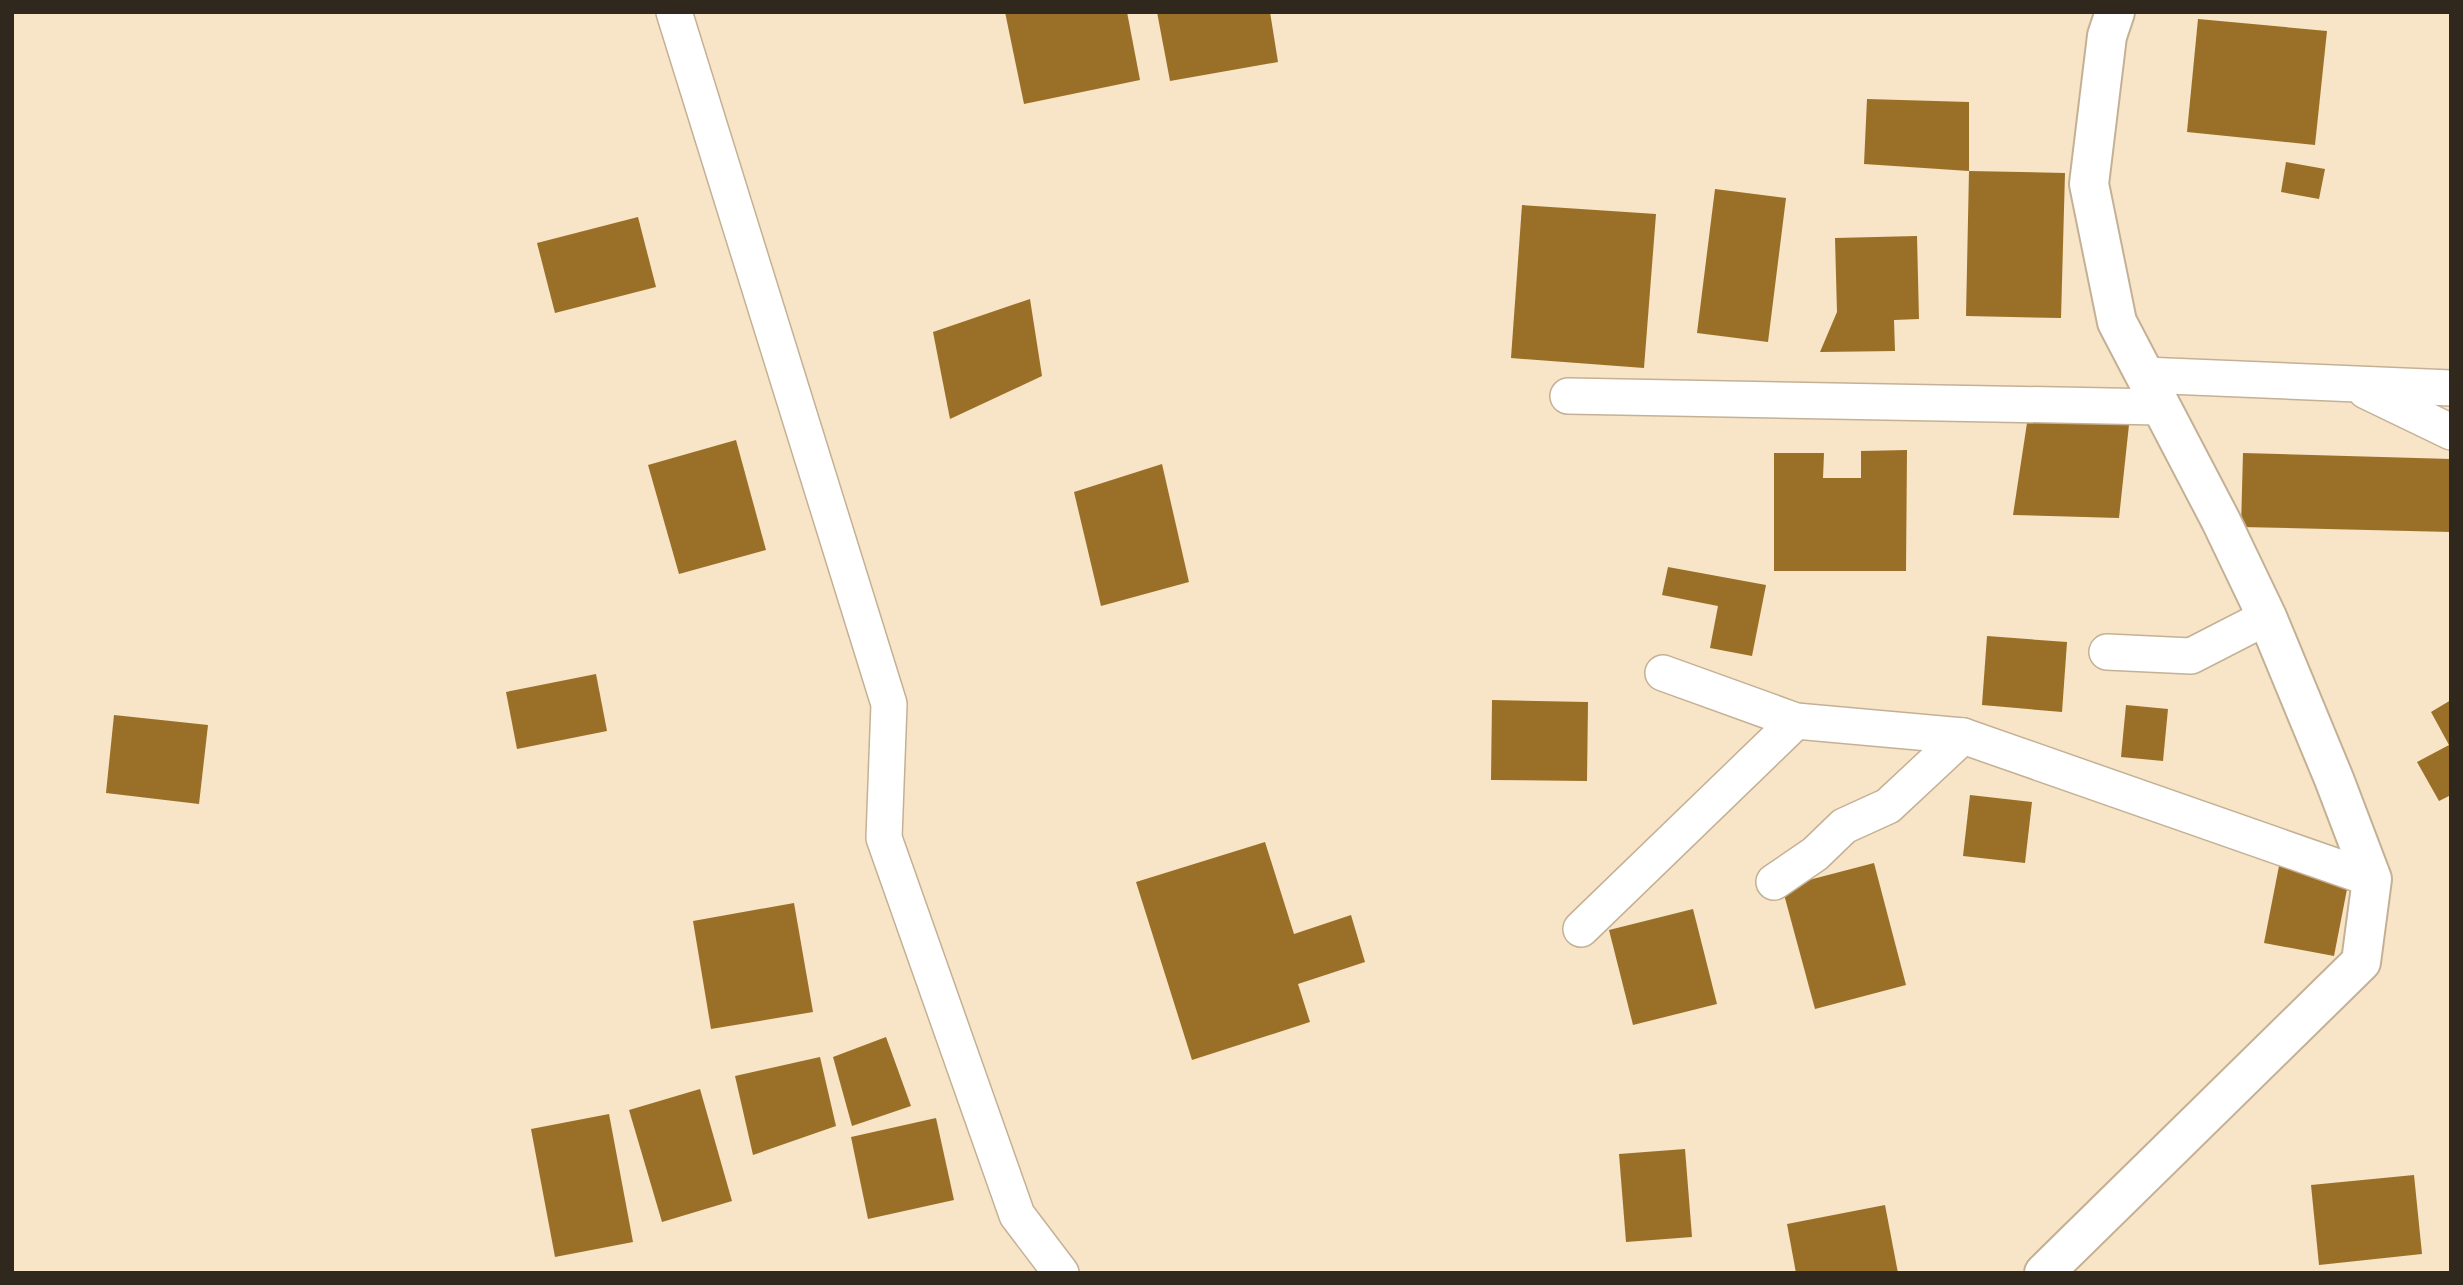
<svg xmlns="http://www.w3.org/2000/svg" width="2463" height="1285" viewBox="0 0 2463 1285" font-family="Karla,sans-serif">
	<rect width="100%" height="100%" fill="#f8e4c6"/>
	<g fill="#9a7028">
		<path d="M1005,12H1127L1140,80L1024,104Z"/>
		<path d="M1157,12H1270L1278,62L1170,81Z"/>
		<path d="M2198,19L2327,31L2315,145L2187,132Z"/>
		<path d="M1867,99L1969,102V171L2065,173L2061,318L1966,316L1969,171L1864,164Z"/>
		<path d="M2286,162L2325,169L2319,199L2281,192Z"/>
		<path d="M1715,189L1786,198L1768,342L1697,333Z"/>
		<path d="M1522,205L1656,214L1644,368L1511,358Z"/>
		<path d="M638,217L656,287L555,313L537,243Z"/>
		<path d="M1917,236L1919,319L1894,320L1895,351L1820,352L1837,312L1835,238Z"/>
		<path d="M1030,299L1042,376L950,419L933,332Z"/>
		<path d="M2131,406L2119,518L2013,515L2027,423Z"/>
		<path d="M736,440L766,550L679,574L648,465Z"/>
		<path d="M1907,450L1906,571H1774V453H1824L1823,478H1861V451Z"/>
		<path d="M2243,453L2451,459V532L2241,527Z"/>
		<path d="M1162,464L1189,582L1101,606L1074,492Z"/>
		<path d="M1668,567L1766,585L1752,656L1710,648L1718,606L1662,595Z"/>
		<path d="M1987,636L2067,642L2062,712L1982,705Z"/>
		<path d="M596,674L607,731L517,749L506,692Z"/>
		<path d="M1492,700L1588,702L1587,781L1491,780Z"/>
		<path d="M2451,700V795L2439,801L2417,762L2449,745L2431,712Z"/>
		<path d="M2126,705L2168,709L2163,761L2121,757Z"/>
		<path d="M114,715L208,725L199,804L106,793Z"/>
		<path d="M1970,795L2032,802L2025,863L1963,856Z"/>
		<path d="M1265,842L1294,934L1351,915L1365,962L1298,984L1310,1022L1192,1060L1136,882Z"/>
		<path d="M1874,863L1906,985L1815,1009L1782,887Z"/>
		<path d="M2279,866L2349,879L2334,956L2264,943Z"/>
		<path d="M794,903L813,1012L711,1029L693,921Z"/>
		<path d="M1693,909L1717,1004L1633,1025L1609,930Z"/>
		<path d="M886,1037L911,1106L852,1126L833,1057Z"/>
		<path d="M820,1057L836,1126L753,1155L735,1076Z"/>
		<path d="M700,1089L732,1201L662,1222L629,1110Z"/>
		<path d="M609,1114L633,1242L555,1257L531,1129Z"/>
		<path d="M936,1118L954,1200L868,1219L851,1137Z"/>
		<path d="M1685,1149L1692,1237L1626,1242L1619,1154Z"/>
		<path d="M2414,1175L2422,1254L2319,1265L2311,1185Z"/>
		<path d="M1885,1205L1898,1273H1796L1787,1224Z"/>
	</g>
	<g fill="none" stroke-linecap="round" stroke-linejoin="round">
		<g stroke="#c4b195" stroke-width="38">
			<g id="minor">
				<path d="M674,12L889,704L884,838L1017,1215L1061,1273"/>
				<path d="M2144,375L2451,388"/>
				<path d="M2366,391L2451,432"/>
				<path d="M1568,396L2160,407"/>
				<path d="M2107,652L2191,656L2267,617"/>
				<path d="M1663,673L1796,721L1963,736L2372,879"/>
				<path d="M1774,882L1815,854L1844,826L1888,806L1963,736"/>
				<path d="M1581,929L1796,721"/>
			</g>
		</g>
		<g stroke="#c4b195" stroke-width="42">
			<path id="tertiary" d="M2044,1273L2361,962L2372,879L2334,779L2267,617L2221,521L2117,322L2089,184L2107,36L2115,12"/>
		</g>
		<use href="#minor" stroke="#fff" stroke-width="35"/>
		<use href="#tertiary" stroke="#fff" stroke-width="38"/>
	</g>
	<rect width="2463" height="1285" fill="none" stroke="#30281d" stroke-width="28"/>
</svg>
